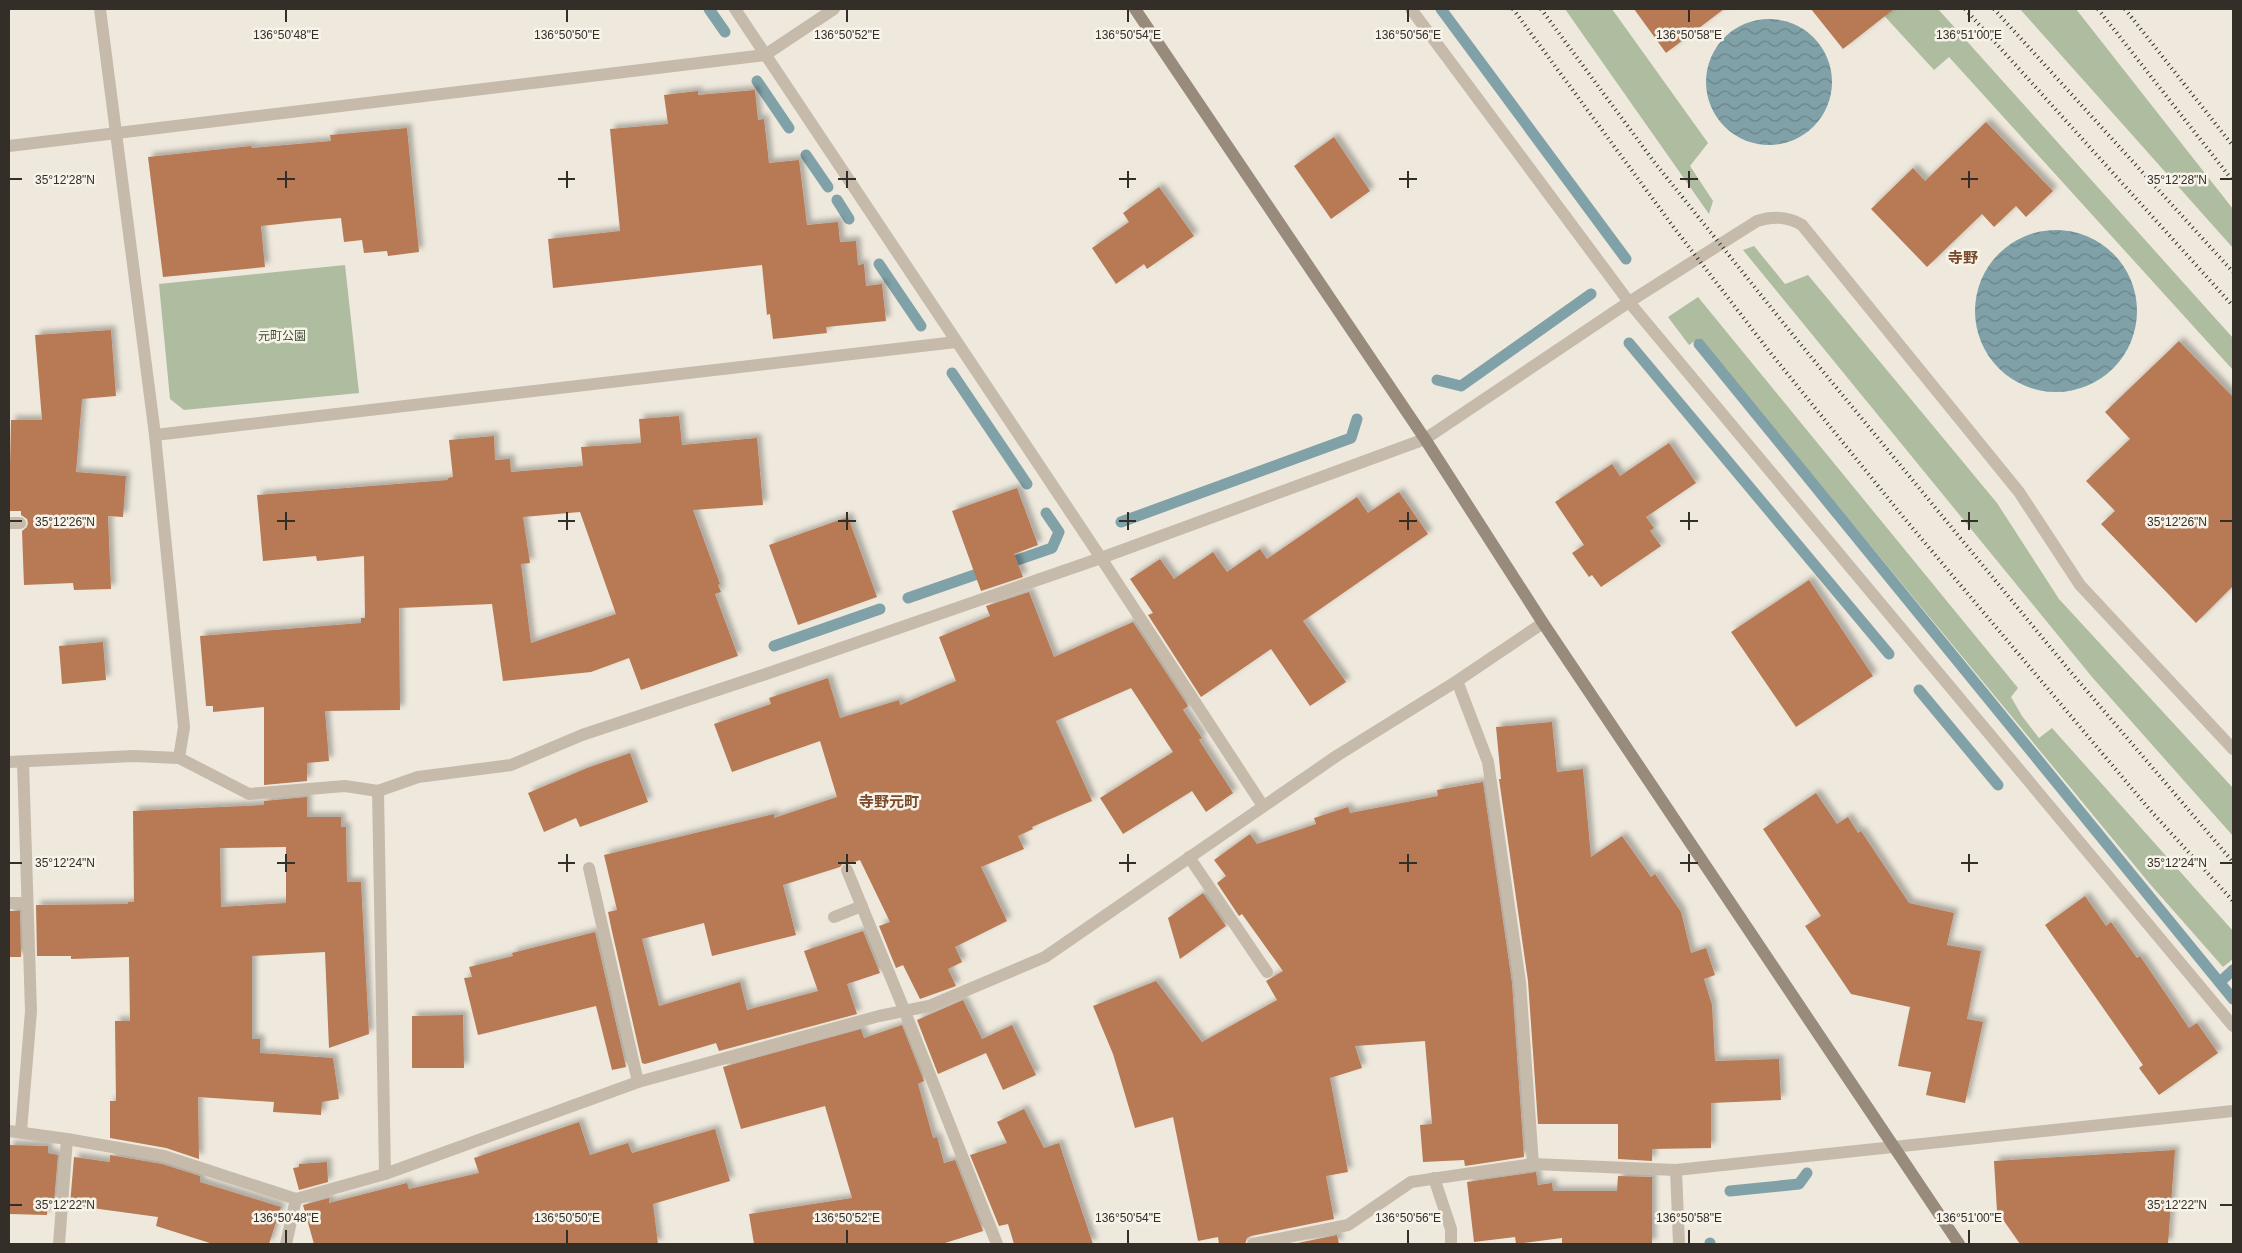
<svg xmlns="http://www.w3.org/2000/svg" width="2242" height="1253" viewBox="0 0 2242 1253" font-family="Arial,'Noto Sans JP',sans-serif">
	<defs>
		<pattern id="water-waves" width="16" height="10" patternUnits="userSpaceOnUse" patternTransform="scale(1.25)"><rect width="16" height="10" fill="#80a1a8"/><path d="M0 5q4-4 8 0t8 0" fill="none" stroke="#6a8489"/></pattern>
		<filter id="shadow"><feDropShadow dx="4.5" dy="-4.5" stdDeviation="2.5" flood-color="#0004"/></filter>
	</defs>
	<rect width="100%" height="100%" fill="#efe9dd"/>
	<g fill="#aebc9f">
		<path d="M1565,9H1612L1708,143L1690,166L1713,201L1709,214Z"/>
		<path d="M1878,9H1938L2233,338V370L1949,57L1934,70Z"/>
		<path d="M2020,9H2076L2233,209V248Z"/>
		<path d="M1754,246L1785,284L1808,275L1997,503L2059,599L2233,788V836L2092,677L1743,250Z"/>
		<path d="M345,265L359,393L184,410L170,399L159,284Z"/>
		<path d="M1698,297L2018,688L2011,697L2022,716L2039,738L2052,728L2233,931V959L2223,967L2150,884L1699,338L1689,345L1668,317Z"/>
	</g>
	<g fill="url(#water-waves)">
		<circle cx="1769" cy="82" r="63"/>
		<circle cx="2056" cy="311" r="81"/>
	</g>
	<g fill="none" stroke-linecap="round" stroke-linejoin="round">
		<g stroke="#80a1a8" stroke-width="11">
			<path d="M709,9L725,32"/>
			<path d="M1441,9L1626,259"/>
			<path d="M757,81L789,128"/>
			<path d="M806,155L828,187"/>
			<path d="M837,200L849,219"/>
			<path d="M879,264L921,326"/>
			<path d="M1629,343L1889,654"/>
			<path d="M1699,344L2233,999"/>
			<path d="M952,373L1027,484"/>
			<path d="M1437,380L1461,386L1591,294"/>
			<path d="M1121,522L1351,438L1357,419"/>
			<path d="M908,598L1052,548L1059,532L1046,513"/>
			<path d="M774,646L880,609"/>
			<path d="M1919,690L1998,785"/>
			<path d="M2220,982L2233,970"/>
			<path d="M1730,1191L1799,1184L1807,1173"/>
			<path d="M1710,1244V1243"/>
		</g>
	</g>
	<g fill="#b77a54" fill-rule="evenodd" filter="url(#shadow)">
		<path d="M1634,9H1724L1666,53Z"/>
		<path d="M1811,9H1894L1843,49Z"/>
		<path d="M755,90L758,120L764,119L769,163L799,160L807,225L838,222L840,242L856,241L858,265L864,264L866,286L882,284L886,321L826,327L827,333L773,339L770,314L767,315L762,265L553,288L548,239L620,231L610,129L668,124L664,95L698,91V95Z"/>
		<path d="M1986,122L2053,191L2026,217L2016,206L1994,227L1982,214L1927,267L1871,209L1913,168L1925,181Z"/>
		<path d="M407,128L419,252L388,256L387,251L364,253L362,240L344,242L341,218L307,221L261,226L265,267L163,277L148,157L251,146L252,148L331,141L330,135Z"/>
		<path d="M1334,137L1370,191L1331,219L1294,166Z"/>
		<path d="M1159,187L1194,236L1147,269L1144,264L1116,284L1092,248L1129,222L1123,213Z"/>
		<path d="M111,330L116,396L82,399L76,472L126,476L123,517L108,516L111,589L74,590L73,583L24,585L22,531L27,527L28,523L27,519L21,515V511H9L11,420H42L35,335Z"/>
		<path d="M2179,341L2233,397V586L2196,623L2101,524L2115,511L2086,481L2130,439L2105,412Z"/>
		<path d="M679,416L682,445L757,438L763,505L693,510L720,584L718,585L721,592L715,594L738,656L641,690L629,658L591,672L503,681L492,604L399,608L400,710L325,711L329,761L307,763V781L264,785V707L213,712V706H206L200,636L361,623V618H365L364,556L317,561L316,556L263,561L257,495L448,480V478L453,477L449,440L494,436L495,460L510,459L511,472L583,466L581,447L641,443L639,419ZM580,512L616,614L531,643L521,564L530,563L523,517Z"/>
		<path d="M1669,443L1696,483L1646,517L1654,528L1650,531L1661,546L1601,587L1592,575L1589,577L1572,553L1584,545L1555,502L1612,464L1620,476Z"/>
		<path d="M1017,488L1038,545L1014,554L1023,577L981,591L952,511Z"/>
		<path d="M1399,492L1428,534L1303,621L1346,682L1310,706L1271,649L1201,697L1148,615L1153,613L1130,579L1160,559L1174,579L1213,552L1227,572L1260,549L1267,559L1357,497L1368,513Z"/>
		<path d="M848,517L877,597L798,625L769,545Z"/>
		<path d="M1809,580L1873,676L1796,727L1731,632Z"/>
		<path d="M1029,592L1054,657L1133,622L1188,706L1183,710L1202,738L1199,740L1233,793L1206,812L1192,791L1123,834L1100,798L1173,752L1131,688L1056,721L1092,801L1032,827L1033,829L1018,836L1024,849L981,867L1007,921L955,947L962,962L948,969L956,986L920,999L903,965L896,968L879,926L890,922L860,860L851,863L844,862L840,867L783,885L796,935L712,956L704,923L642,939L659,1006L740,982L747,1010L818,991L804,951L863,931L880,973L847,984L857,1014L719,1051L716,1043L645,1064L642,1063L611,927L608,912L617,910L604,855L774,814V818L837,797L820,741L732,772L714,724L771,704L769,698L828,678L840,718L899,700L900,705L956,681L939,637L990,616L986,606Z"/>
		<path d="M103,642L106,680L62,684L59,646Z"/>
		<path d="M1552,722L1557,772L1583,769L1591,857L1622,836L1651,877L1655,874L1681,912L1691,953L1706,948L1715,975L1704,979L1712,1005L1715,1061L1779,1059L1781,1100L1711,1103V1148L1652,1149V1161L1618,1159V1124H1538L1528,981L1499,779H1501L1496,727Z"/>
		<path d="M630,753L648,802L580,827L576,818L544,832L528,793L587,768Z"/>
		<path d="M1483,782L1512,983L1524,1157L1465,1166L1464,1160L1423,1162L1420,1125L1432,1124L1425,1041L1355,1046L1362,1068L1330,1078L1348,1172L1326,1176L1334,1219L1251,1236L1247,1238L1245,1244H1219L1218,1237L1198,1241L1173,1117L1135,1128L1113,1054L1093,1006L1156,981L1202,1042L1277,1000L1266,981L1283,971L1242,914L1239,916L1217,883L1226,876L1214,860L1250,834L1257,844L1316,824L1314,818L1348,807L1350,813L1438,796L1437,790Z"/>
		<path d="M1816,793L1837,824L1848,817L1858,833L1861,831L1909,903L1954,913L1947,945L1981,951L1967,1019L1983,1022L1965,1103L1926,1095L1931,1072L1898,1066L1910,1007L1851,994L1805,926L1821,916L1763,829Z"/>
		<path d="M307,797V817H341V827H346L347,882H361L369,1034L329,1048L325,952L252,956V1039H260V1053L333,1058L339,1099L322,1102L321,1115L273,1112L274,1102L198,1097L199,1159L166,1148L110,1138V1101H116L115,1021H130L129,957L71,959V956H37L36,905L128,904V902H134L133,811L264,805V801ZM286,847V903L221,907L220,848Z"/>
		<path d="M1203,893L1226,926L1180,959L1168,918Z"/>
		<path d="M2085,896L2106,926L2111,922L2137,958L2140,956L2189,1028L2197,1023L2218,1053L2159,1095L2139,1068L2143,1065L2045,925Z"/>
		<path d="M9,911H20L21,957H9Z"/>
		<path d="M595,932L626,1067L612,1070L596,1006L478,1035L464,978L472,977L469,967L513,956L512,953Z"/>
		<path d="M963,1000L982,1039L1012,1025L1036,1075L1003,1090L986,1053L938,1074L917,1020Z"/>
		<path d="M463,1015L464,1068H412V1016Z"/>
		<path d="M902,1025L924,1081L918,1084L933,1138L937,1137L944,1163L955,1160L983,1231L942,1244H754L749,1214L852,1198L825,1106L741,1129L723,1067L861,1029L864,1038Z"/>
		<path d="M1024,1109L1044,1148L1059,1143L1093,1244H1014L1008,1224L999,1226L970,1155L1007,1143L997,1122Z"/>
		<path d="M579,1122L590,1155L628,1143L632,1153L715,1129L730,1181L653,1204L658,1244H314L303,1205L329,1198V1203L407,1183L409,1189L479,1173L474,1158Z"/>
		<path d="M9,1145L48,1146V1153L58,1155L54,1203L48,1202L47,1215L9,1214Z"/>
		<path d="M2175,1150L2168,1244H2020L1997,1211L1994,1161Z"/>
		<path d="M110,1155L162,1164L200,1176V1182L281,1207L269,1244H213L156,1226L158,1217L70,1205L74,1157L110,1162Z"/>
		<path d="M327,1162L328,1182L299,1190L293,1168L299,1167V1164Z"/>
		<path d="M1536,1172L1538,1185L1552,1183L1553,1191H1617L1618,1176L1652,1177V1244H1562V1238L1516,1244L1515,1237L1474,1242L1467,1182Z"/>
		<path d="M1337,1235L1339,1244H1293Z"/>
	</g>
	<g fill="none" stroke-linecap="round" stroke-linejoin="round">
		<g stroke="#c6bbab" stroke-width="12">
			<path d="M9,523H20"/>
			<path d="M1189,857L1267,972"/>
			<path d="M589,868L638,1082"/>
			<path d="M847,870L905,1012"/>
			<path d="M9,903H27"/>
			<path d="M834,917L862,906"/>
		</g>
		<g stroke="#c6bbab" stroke-width="12">
			<path d="M100,9L155,435L184,727L179,758"/>
			<path d="M735,9L1101,558L1263,806"/>
			<path d="M1411,9L1629,302L2233,1026"/>
			<path d="M9,146L765,55L834,9"/>
			<path d="M155,435L956,342"/>
			<path d="M1457,681L1488,762L1520,982L1533,1164"/>
			<path d="M9,762L133,756L179,758L249,794L345,786L378,791L418,777L511,765L582,735L766,674L1101,558L1425,439L1629,302L1757,221C1773,216 1787,216 1802,225L2019,492L2080,585L2233,749"/>
			<path d="M378,791L385,1174L638,1082L879,1016L929,1006L1045,957L1338,755L1457,681L1543,623"/>
			<path d="M905,1012L997,1244"/>
			<path d="M9,1131L67,1139L59,1244"/>
			<path d="M21,1131L31,1011L23,762"/>
			<path d="M67,1139L164,1156L296,1199L385,1174"/>
			<path d="M1676,1170L1679,1244"/>
			<path d="M1434,1178L1451,1229V1244"/>
			<path d="M286,1244L296,1199"/>
			<path d="M1253,1244L1348,1225L1411,1182L1533,1164L1676,1170L2233,1111"/>
		</g>
		<path stroke="#998b7c" stroke-width="12" d="M1135,9L1425,439L1543,623L1959,1244"/>
		<g stroke="#342e29" stroke-width="4" stroke-dasharray="1 4" stroke-linecap="butt">
			<path d="M1513,9L1675,229L1769,351L1904,518L2150,810L2233,901"/>
			<path d="M1541,9L1655,163L1793,335L2069,670L2233,862"/>
			<path d="M1965,9L2233,306"/>
			<path d="M1994,9L2233,272"/>
			<path d="M2098,9L2233,181"/>
			<path d="M2125,9L2233,146"/>
		</g>
	</g>
	<path fill="none" stroke="#342e29" stroke-width="2" d="M286,10V22M567,10V22M847,10V22M1128,10V22M1408,10V22M1689,10V22M1969,10V22M286,171V188M567,171V188M847,171V188M1128,171V188M1408,171V188M1689,171V188M1969,171V188M10,179H22M277,179H295M558,179H575M838,179H856M1119,179H1136M1399,179H1417M1680,179H1698M1961,179H1978M2220,179H2232M286,512V530M567,512V530M847,512V530M1128,512V530M1408,512V530M1689,512V530M1969,512V530M10,521H22M277,521H295M558,521H575M838,521H856M1119,521H1136M1399,521H1417M1680,521H1698M1961,521H1978M2220,521H2232M286,854V872M567,854V872M847,854V872M1128,854V872M1408,854V872M1689,854V872M1969,854V872M10,863H22M277,863H295M558,863H575M838,863H856M1119,863H1136M1399,863H1417M1680,863H1698M1961,863H1978M2220,863H2232M10,1205H22M2220,1205H2232M286,1230V1243M567,1230V1243M847,1230V1243M1128,1230V1243M1408,1230V1243M1689,1230V1243M1969,1230V1243"/>
	<g text-anchor="middle" dominant-baseline="central" stroke-width="5" stroke-linejoin="round" paint-order="stroke">
		<g font-size="12" fill="#3f4f30" stroke="#f7f3e9">
			<text x="282" y="336">元町公園</text>
		</g>
		<g font-size="15" font-weight="bold" fill="#794a2c" stroke="#f7f3e9">
			<text x="1963" y="257">寺野</text>
			<text x="889" y="801">寺野元町</text>
		</g>
	</g>
	<g font-size="12" text-anchor="middle" fill="#342e29" stroke="#f7f3e9" stroke-width="5" stroke-linejoin="round" paint-order="stroke">
		<text x="286" y="39">136°50'48"E</text>
		<text x="567" y="39">136°50'50"E</text>
		<text x="847" y="39">136°50'52"E</text>
		<text x="1128" y="39">136°50'54"E</text>
		<text x="1408" y="39">136°50'56"E</text>
		<text x="1689" y="39">136°50'58"E</text>
		<text x="1969" y="39">136°51'00"E</text>
		<text x="65" y="184">35°12'28"N</text>
		<text x="2177" y="184">35°12'28"N</text>
		<text x="65" y="526">35°12'26"N</text>
		<text x="2177" y="526">35°12'26"N</text>
		<text x="65" y="867">35°12'24"N</text>
		<text x="2177" y="867">35°12'24"N</text>
		<text x="65" y="1209">35°12'22"N</text>
		<text x="2177" y="1209">35°12'22"N</text>
		<text x="286" y="1222">136°50'48"E</text>
		<text x="567" y="1222">136°50'50"E</text>
		<text x="847" y="1222">136°50'52"E</text>
		<text x="1128" y="1222">136°50'54"E</text>
		<text x="1408" y="1222">136°50'56"E</text>
		<text x="1689" y="1222">136°50'58"E</text>
		<text x="1969" y="1222">136°51'00"E</text>
	</g>
	<rect width="2242" height="1253" fill="none" stroke="#342e29" stroke-width="20"/>
</svg>
